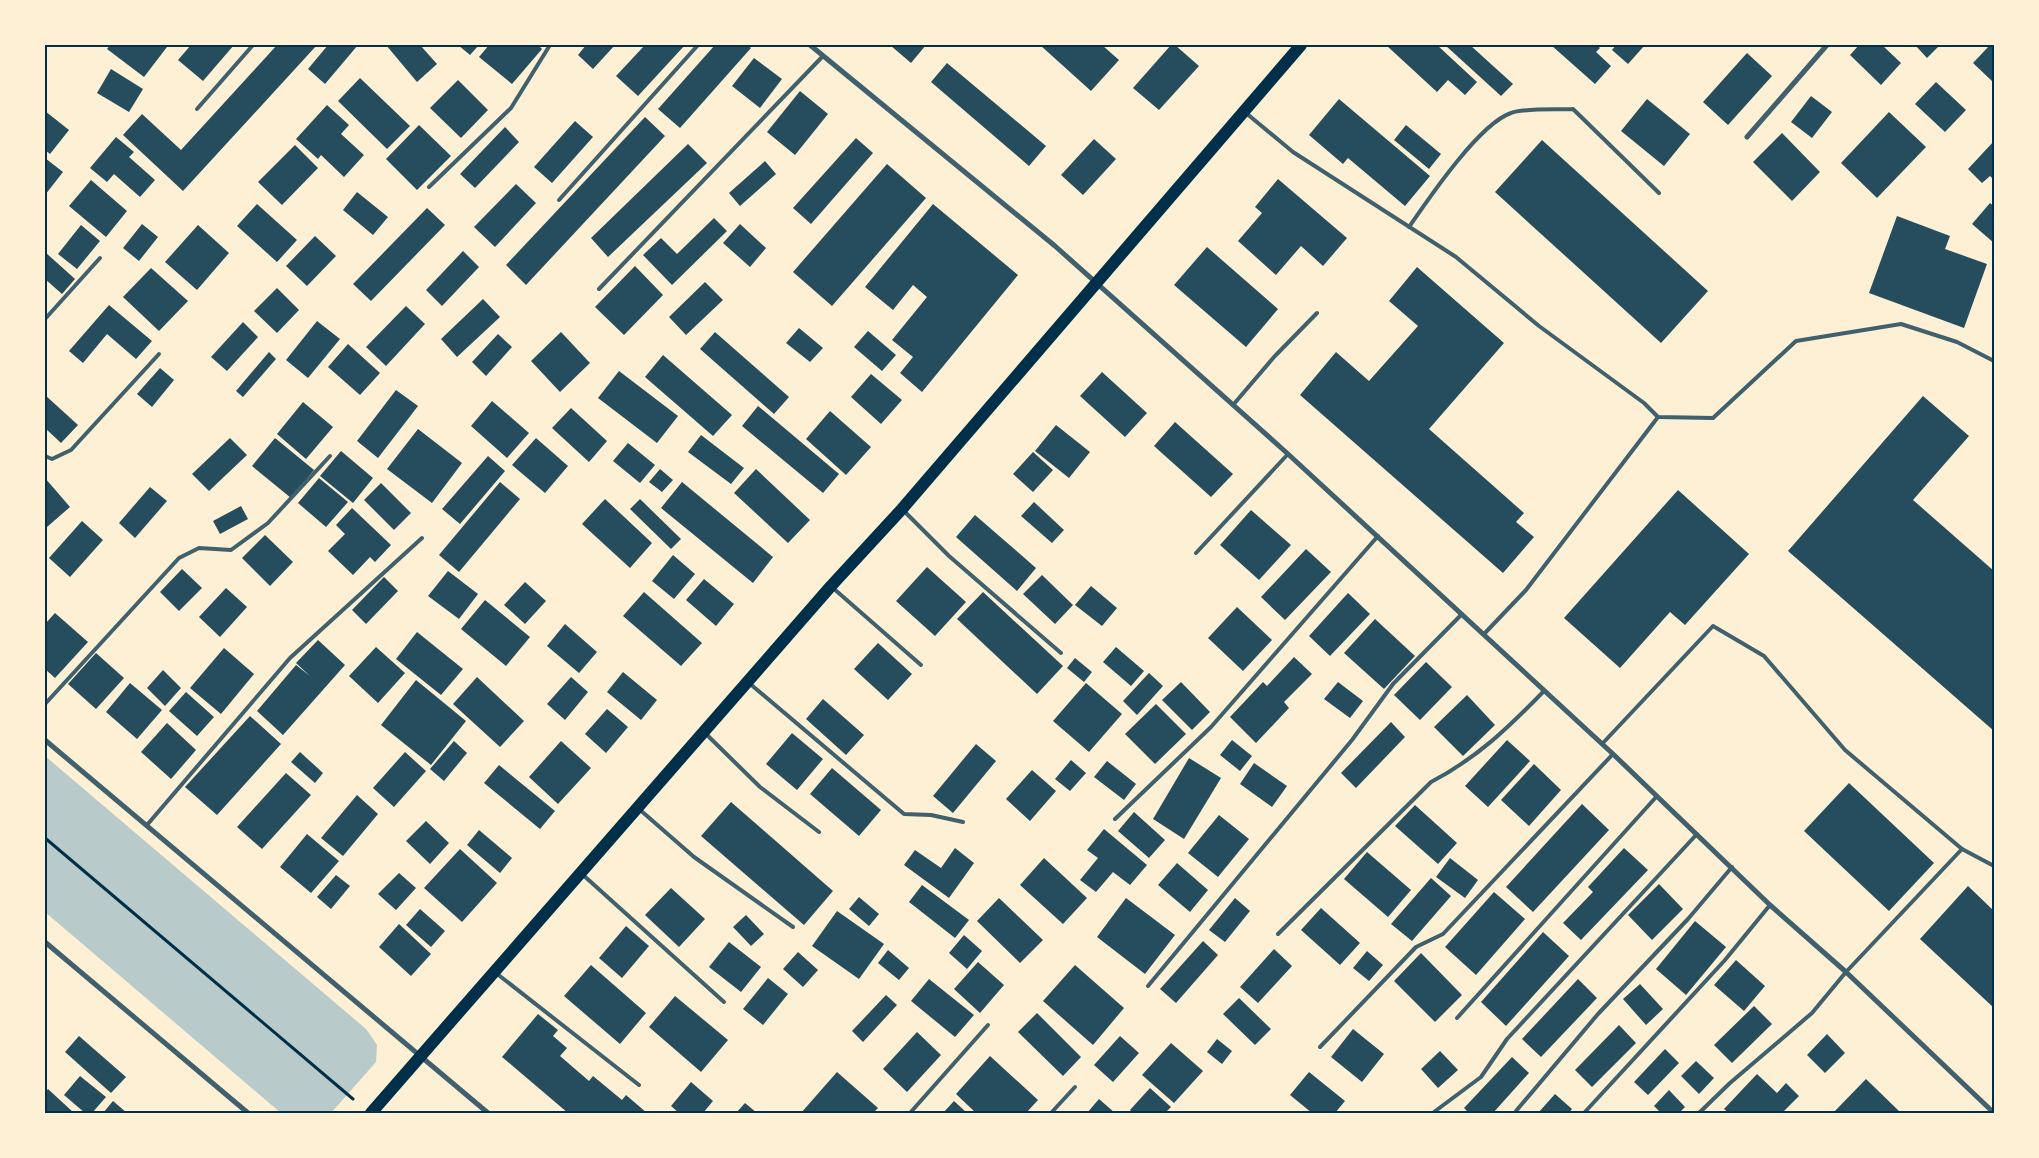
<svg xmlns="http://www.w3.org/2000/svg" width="2039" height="1158" viewBox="0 0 2039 1158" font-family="Ubuntu,sans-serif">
	<rect width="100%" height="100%" fill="#fdf0d5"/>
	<path fill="#b9caca" d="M45,756L366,1029L377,1045L376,1062L331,1113H281L45,912Z"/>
	<g fill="#264d5e">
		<path d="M110,45H164L167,47L144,77L107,49Z"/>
		<path d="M191,45H234L203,81L178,60Z"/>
		<path d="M277,45H317L183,191L123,135L142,114L181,150Z"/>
		<path d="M328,45H358L325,84L308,69Z"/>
		<path d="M386,45H420L437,64L417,82Z"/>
		<path d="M458,45H479L470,55Z"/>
		<path d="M489,45H538L542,49L512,84L479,57Z"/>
		<path d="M586,45H615L593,69L578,55Z"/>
		<path d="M645,45H685L638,96L616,76Z"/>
		<path d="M715,45H747L751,48L680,128L658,109Z"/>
		<path d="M890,45H926L911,63Z"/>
		<path d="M1040,45H1102L1119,60L1091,91Z"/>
		<path d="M1171,45H1175L1199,66L1159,110L1133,88Z"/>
		<path d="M1386,45H1437L1477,82L1465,95L1448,80L1437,92Z"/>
		<path d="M1445,45H1470L1513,84L1501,96Z"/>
		<path d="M1551,45H1597L1600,48L1596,52L1611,66L1595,84Z"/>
		<path d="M1616,45H1645L1628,64L1612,50Z"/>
		<path d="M1859,45H1882L1901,63L1881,85L1850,55Z"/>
		<path d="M1915,45H1940L1927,58Z"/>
		<path d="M1990,45H1994V83L1973,63Z"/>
		<path d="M1747,53L1772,76L1728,125L1703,102Z"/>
		<path d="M754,58L782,79L760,108L732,86Z"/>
		<path d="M947,63L1046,146L1029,166L931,82Z"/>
		<path d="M111,69L143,89L129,112L97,93Z"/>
		<path d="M360,78L410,126L387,149L338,101Z"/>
		<path d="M458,80L488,110L461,138L430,108Z"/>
		<path d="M1936,82L1966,110L1945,132L1915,104Z"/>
		<path d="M800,91L828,114L795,155L767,132Z"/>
		<path d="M1811,96L1832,112L1812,138L1791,122Z"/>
		<path d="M1339,99L1430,176L1405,206L1348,158L1343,164L1309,135Z"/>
		<path d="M1647,99L1690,134L1664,166L1621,131Z"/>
		<path d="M327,105L349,125L341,134L364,155L344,177L321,155L318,159L296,139Z"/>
		<path d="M45,111L69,130L50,154L45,150Z"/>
		<path d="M1889,112L1926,147L1877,198L1841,163Z"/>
		<path d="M645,117L665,136L526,285L506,265Z"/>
		<path d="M575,121L593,137L552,183L534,167Z"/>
		<path d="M419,125L451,156L417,190L386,159Z"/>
		<path d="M1406,125L1441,154L1429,169L1394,140Z"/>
		<path d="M505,127L519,142L475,188L460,174Z"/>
		<path d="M1782,133L1820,172L1792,201L1753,162Z"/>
		<path d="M116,137L134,152L129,157L155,180L140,197L114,174L107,182L90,168Z"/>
		<path d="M856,138L873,153L811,224L793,208Z"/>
		<path d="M1094,139L1116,159L1083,195L1061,175Z"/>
		<path d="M1542,140L1708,291L1661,343L1495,192Z"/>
		<path d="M1994,141V180L1990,176L1982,183L1968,169Z"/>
		<path d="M688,144L707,163L608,257L591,238Z"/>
		<path d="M295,145L318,168L282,205L258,182Z"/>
		<path d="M45,158L63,172L45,195Z"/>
		<path d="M765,161L776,174L740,206L729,193Z"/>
		<path d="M887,164L926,198L832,306L793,272Z"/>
		<path d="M1278,179L1347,238L1323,266L1301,246L1276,275L1238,241L1262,213L1255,207Z"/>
		<path d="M91,180L127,211L106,237L69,206Z"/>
		<path d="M516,184L536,203L495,247L474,227Z"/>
		<path d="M357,192L388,217L373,235L343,210Z"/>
		<path d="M1990,203L1994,206V243L1972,224Z"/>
		<path d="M257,204L297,240L277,262L237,226Z"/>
		<path d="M933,204L1018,275L922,392L900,373L913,357L892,340L927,297L913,285L893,310L865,287Z"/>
		<path d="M427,208L445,225L371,301L353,284Z"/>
		<path d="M1897,216L1950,236L1945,249L1987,264L1964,328L1869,293Z"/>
		<path d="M714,218L727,231L672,285L643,255L661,238L677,254Z"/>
		<path d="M142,224L158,237L139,261L123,248Z"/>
		<path d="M740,224L766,248L750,267L723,243Z"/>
		<path d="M81,225L100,241L77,269L58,254Z"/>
		<path d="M198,225L229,253L197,290L165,262Z"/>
		<path d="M315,236L336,256L307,286L286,266Z"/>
		<path d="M1207,247L1278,309L1246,347L1174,285Z"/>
		<path d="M463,251L479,267L442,306L426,290Z"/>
		<path d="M45,252L75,279L62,294L45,279Z"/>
		<path d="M635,266L663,295L624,335L595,307Z"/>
		<path d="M1417,267L1504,343L1429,429L1524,513L1516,522L1534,537L1503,573L1300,395L1336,352L1369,381L1418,326L1389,301Z"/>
		<path d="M151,268L188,301L159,331L123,297Z"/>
		<path d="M705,282L723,300L686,335L669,317Z"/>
		<path d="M277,288L299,310L277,333L254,311Z"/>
		<path d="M483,299L500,317L457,357L441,339Z"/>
		<path d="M109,305L152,341L136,359L107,334L83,363L69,351Z"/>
		<path d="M406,306L425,324L386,366L366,347Z"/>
		<path d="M317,321L340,339L308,378L286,360Z"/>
		<path d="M243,322L258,337L227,371L211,357Z"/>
		<path d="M799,328L823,348L810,362L786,343Z"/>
		<path d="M868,331L896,355L882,371L854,347Z"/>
		<path d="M561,332L590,363L560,392L531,361Z"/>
		<path d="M715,332L789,397L774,414L700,349Z"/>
		<path d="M498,334L512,347L486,376L472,362Z"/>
		<path d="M348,344L380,373L360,395L328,367Z"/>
		<path d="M269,352L276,359L243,397L236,391Z"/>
		<path d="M663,355L732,415L713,436L645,377Z"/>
		<path d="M160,368L174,380L152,407L137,394Z"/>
		<path d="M619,371L678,416L657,443L598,398Z"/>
		<path d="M1102,372L1147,413L1125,437L1080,396Z"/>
		<path d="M871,374L902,400L881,424L851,397Z"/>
		<path d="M396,390L418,406L378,458L357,441Z"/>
		<path d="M45,395L78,425L61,443L45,428Z"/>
		<path d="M1923,396L1969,436L1913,500L1994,571V731L1788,551Z"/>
		<path d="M492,401L529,433L507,458L471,426Z"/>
		<path d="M303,402L333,427L306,459L277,434Z"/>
		<path d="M758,406L839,474L823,493L742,426Z"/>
		<path d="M571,408L607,441L589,462L552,428Z"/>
		<path d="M830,411L871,447L846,475L806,439Z"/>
		<path d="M1175,422L1233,474L1211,497L1154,446Z"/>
		<path d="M1056,425L1090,452L1069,478L1035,451Z"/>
		<path d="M418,429L462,463L432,503L387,469Z"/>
		<path d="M701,435L744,468L731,484L688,452Z"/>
		<path d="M230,438L247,455L209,491L192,474Z"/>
		<path d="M275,438L314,470L291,498L252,466Z"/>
		<path d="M536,438L568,466L545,493L512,465Z"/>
		<path d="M628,443L655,465L640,483L613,461Z"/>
		<path d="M341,451L373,478L353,503L320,476Z"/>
		<path d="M1033,452L1053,470L1033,492L1013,474Z"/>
		<path d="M488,456L505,471L460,524L442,509Z"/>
		<path d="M660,469L673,480L662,492L649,482Z"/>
		<path d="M756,469L810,520L788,543L734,493Z"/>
		<path d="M45,478L70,507L47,527L45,525Z"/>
		<path d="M319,478L348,502L326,527L298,503Z"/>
		<path d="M500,482L520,499L459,572L439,555Z"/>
		<path d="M682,482L773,557L753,583L661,508Z"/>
		<path d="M381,483L411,513L394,530L364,500Z"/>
		<path d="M150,487L167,501L135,538L119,523Z"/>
		<path d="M1678,490L1749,554L1685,625L1670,612L1620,668L1564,618Z"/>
		<path d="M605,499L652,543L630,568L582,524Z"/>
		<path d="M640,499L681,539L671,549L630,509Z"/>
		<path d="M1034,502L1064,530L1052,543L1021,516Z"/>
		<path d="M241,506L248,519L220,534L213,521Z"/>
		<path d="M352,508L391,545L375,562L370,557L353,575L328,551L345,534L336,525Z"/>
		<path d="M1251,510L1291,545L1259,580L1220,545Z"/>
		<path d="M975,515L1036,568L1017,591L956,537Z"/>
		<path d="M82,521L103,540L70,577L49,558Z"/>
		<path d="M265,535L293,562L270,586L242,558Z"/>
		<path d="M1306,549L1331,572L1285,620L1261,597Z"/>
		<path d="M673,555L695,574L674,599L652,581Z"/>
		<path d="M927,567L966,602L935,636L896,601Z"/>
		<path d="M182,569L202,588L179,611L160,592Z"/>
		<path d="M448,571L478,594L459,619L428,596Z"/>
		<path d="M1042,575L1073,605L1055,624L1023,594Z"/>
		<path d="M384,577L398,591L366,624L352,610Z"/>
		<path d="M704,579L734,604L716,626L686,600Z"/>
		<path d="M525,582L546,601L525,624L504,605Z"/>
		<path d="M1091,586L1117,608L1102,626L1075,605Z"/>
		<path d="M226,588L247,607L220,637L199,617Z"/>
		<path d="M644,592L702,643L681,666L623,616Z"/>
		<path d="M983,592L1063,666L1037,694L957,619Z"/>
		<path d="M1348,593L1370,614L1330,656L1309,636Z"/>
		<path d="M485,600L530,637L506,666L461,629Z"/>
		<path d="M1237,607L1272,640L1243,671L1208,638Z"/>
		<path d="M55,613L88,642L55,678L45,669V624Z"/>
		<path d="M1375,619L1415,656L1384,689L1344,653Z"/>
		<path d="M565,624L597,652L579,673L547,646Z"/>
		<path d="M417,632L463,669L441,695L396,659Z"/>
		<path d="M318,640L345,665L283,735L257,711L296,665L310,676L296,663Z"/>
		<path d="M878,643L912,674L888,700L854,669Z"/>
		<path d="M376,647L405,673L378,703L349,676Z"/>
		<path d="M1116,647L1144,671L1131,686L1103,662Z"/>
		<path d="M224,648L254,674L221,714L190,688Z"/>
		<path d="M96,653L124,678L96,709L68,684Z"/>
		<path d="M1294,657L1312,674L1284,702L1289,708L1256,743L1230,717L1263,682L1267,686Z"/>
		<path d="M1075,658L1092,672L1084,682L1067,668Z"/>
		<path d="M1426,662L1452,687L1420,720L1394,695Z"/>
		<path d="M163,670L181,688L165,706L147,688Z"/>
		<path d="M623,672L657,700L641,720L607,692Z"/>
		<path d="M1149,673L1163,686L1137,715L1123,701Z"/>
		<path d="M477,677L524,721L500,747L453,704Z"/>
		<path d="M571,677L588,692L565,720L547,704Z"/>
		<path d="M416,680L466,721L431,765L381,725Z"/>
		<path d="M1181,682L1210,712L1192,730L1162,700Z"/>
		<path d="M1338,682L1363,701L1350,718L1324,699Z"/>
		<path d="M130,683L162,710L137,739L106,712Z"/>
		<path d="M1086,683L1122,714L1089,752L1053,721Z"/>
		<path d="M186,692L214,717L197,736L169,711Z"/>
		<path d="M1467,695L1495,725L1463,756L1434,727Z"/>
		<path d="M823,699L864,735L846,755L806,719Z"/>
		<path d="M1156,704L1186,734L1155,764L1125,734Z"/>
		<path d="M607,709L628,727L606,753L585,734Z"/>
		<path d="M250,716L281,744L217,815L185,787Z"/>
		<path d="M1391,722L1405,737L1356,788L1341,773Z"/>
		<path d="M167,723L196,750L171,779L141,752Z"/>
		<path d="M792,733L823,759L797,790L766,764Z"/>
		<path d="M1232,740L1252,756L1240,771L1220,755Z"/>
		<path d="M1507,740L1530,761L1488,807L1465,786Z"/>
		<path d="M454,741L467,753L444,781L430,769Z"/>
		<path d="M561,741L591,768L558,804L529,777Z"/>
		<path d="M976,744L996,761L953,813L933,796Z"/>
		<path d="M300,752L323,773L315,783L291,762Z"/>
		<path d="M405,752L426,771L394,807L373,788Z"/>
		<path d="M1189,758L1221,778L1184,839L1153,819Z"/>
		<path d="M1071,760L1086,773L1070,791L1055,779Z"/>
		<path d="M1107,761L1136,784L1124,800L1094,777Z"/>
		<path d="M1254,763L1287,786L1272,807L1240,784Z"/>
		<path d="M1534,764L1561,790L1529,826L1501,800Z"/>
		<path d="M499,765L555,811L540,829L484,783Z"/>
		<path d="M832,768L881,810L859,836L810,794Z"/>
		<path d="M1032,770L1056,791L1030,821L1006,799Z"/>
		<path d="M286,773L311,795L262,849L237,827Z"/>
		<path d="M1849,783L1934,863L1889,911L1804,831Z"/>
		<path d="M357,795L378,814L343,856L321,838Z"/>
		<path d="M731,802L833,891L804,925L701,836Z"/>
		<path d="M1582,804L1609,830L1533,912L1506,887Z"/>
		<path d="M1415,805L1457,843L1438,864L1395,826Z"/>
		<path d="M1134,812L1165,840L1149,858L1118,831Z"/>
		<path d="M1219,815L1249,839L1218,877L1188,853Z"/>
		<path d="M426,821L449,843L430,864L406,841Z"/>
		<path d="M1104,829L1147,865L1130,885L1113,872L1096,892L1080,880L1098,858L1087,850Z"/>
		<path d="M479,830L512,858L500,873L467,845Z"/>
		<path d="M307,834L339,861L311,893L280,867Z"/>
		<path d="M955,848L974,863L949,898L904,865L915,850L941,868Z"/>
		<path d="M1624,848L1648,870L1581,940L1563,923L1593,892L1588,887Z"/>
		<path d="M460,849L497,883L462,922L424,888Z"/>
		<path d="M1367,852L1411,890L1388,917L1344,879Z"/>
		<path d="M1044,858L1087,898L1063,924L1020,885Z"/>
		<path d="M1450,858L1478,880L1465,898L1436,877Z"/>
		<path d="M1177,863L1208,890L1190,912L1158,885Z"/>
		<path d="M399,873L416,888L396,910L378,894Z"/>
		<path d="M336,875L350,886L331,909L317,897Z"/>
		<path d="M1431,878L1451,896L1412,941L1391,924Z"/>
		<path d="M1659,884L1683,909L1652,940L1628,915Z"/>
		<path d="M922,885L969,920L955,938L909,902Z"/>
		<path d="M1968,886L1994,911V1008L1920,939Z"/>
		<path d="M671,888L705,919L679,947L645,915Z"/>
		<path d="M1494,892L1525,919L1476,975L1445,947Z"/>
		<path d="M859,897L879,914L869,926L849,909Z"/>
		<path d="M999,898L1043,940L1020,963L977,921Z"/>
		<path d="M1126,898L1175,935L1145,974L1097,937Z"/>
		<path d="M1235,898L1250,911L1225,942L1209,930Z"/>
		<path d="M1321,908L1360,943L1340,965L1301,930Z"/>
		<path d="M420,909L445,931L431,947L406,925Z"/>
		<path d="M837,911L884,944L859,979L812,946Z"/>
		<path d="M746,915L764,934L751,946L733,927Z"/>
		<path d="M1695,921L1726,947L1686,995L1656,969Z"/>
		<path d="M399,924L431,954L411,976L379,947Z"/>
		<path d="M626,926L649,946L622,978L599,958Z"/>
		<path d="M1543,932L1569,956L1506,1026L1481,1002Z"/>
		<path d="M964,935L982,951L967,969L949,953Z"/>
		<path d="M1203,941L1218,955L1176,1003L1160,989Z"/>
		<path d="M729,942L761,967L741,992L709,967Z"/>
		<path d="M1274,949L1292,966L1258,1003L1240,987Z"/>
		<path d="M888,950L909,968L899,980L878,963Z"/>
		<path d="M1367,951L1383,965L1369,981L1353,968Z"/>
		<path d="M798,952L818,970L803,987L783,969Z"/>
		<path d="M1421,953L1462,995L1435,1022L1394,981Z"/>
		<path d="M1736,960L1765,986L1744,1011L1714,985Z"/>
		<path d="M978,962L1004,985L980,1013L954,989Z"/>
		<path d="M591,965L646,1013L620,1044L564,996Z"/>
		<path d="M1075,965L1124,1008L1093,1045L1043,1001Z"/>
		<path d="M768,978L788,994L763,1025L743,1009Z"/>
		<path d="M929,979L974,1015L955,1037L911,1001Z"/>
		<path d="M1578,979L1597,998L1541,1057L1522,1039Z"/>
		<path d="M1640,984L1663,1009L1646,1025L1623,999Z"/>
		<path d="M886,995L897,1005L863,1042L852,1031Z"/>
		<path d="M675,996L728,1040L701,1072L649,1027Z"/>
		<path d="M1239,998L1271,1029L1255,1045L1223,1014Z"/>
		<path d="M1754,1006L1772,1024L1732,1063L1714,1045Z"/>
		<path d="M1037,1013L1081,1057L1063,1076L1018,1032Z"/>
		<path d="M538,1014L558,1030L553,1036L567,1048L560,1056L589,1081L593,1076L622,1100L626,1095L647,1113H568L502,1057Z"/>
		<path d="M1619,1025L1636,1043L1592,1087L1575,1070Z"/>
		<path d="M1353,1029L1384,1054L1362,1082L1331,1057Z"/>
		<path d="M917,1032L941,1055L907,1092L883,1069Z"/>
		<path d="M1827,1034L1845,1053L1825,1073L1807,1055Z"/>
		<path d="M79,1036L126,1077L111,1093L65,1052Z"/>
		<path d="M1120,1036L1139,1053L1113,1082L1094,1065Z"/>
		<path d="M1217,1039L1232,1051L1222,1064L1207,1052Z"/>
		<path d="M1171,1043L1203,1071L1174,1103L1142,1075Z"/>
		<path d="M1665,1049L1679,1063L1648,1095L1634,1082Z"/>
		<path d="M1440,1051L1458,1070L1438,1088L1421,1069Z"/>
		<path d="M990,1056L1038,1100L1026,1113H976L956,1094Z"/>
		<path d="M1512,1057L1529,1073L1493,1113H1469L1464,1108Z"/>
		<path d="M1696,1061L1714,1078L1699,1094L1681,1076Z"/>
		<path d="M837,1072L878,1108L873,1113H801Z"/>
		<path d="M1309,1072L1345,1101L1335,1113H1312L1290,1095Z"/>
		<path d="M1757,1074L1777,1093L1786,1083L1799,1096L1782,1113H1729L1724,1109Z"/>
		<path d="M80,1076L106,1097L92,1113H85L64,1095Z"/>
		<path d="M1866,1079L1901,1113H1833Z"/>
		<path d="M691,1082L713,1101L703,1113H679L671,1106Z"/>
		<path d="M1150,1088L1171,1107L1165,1113H1133L1130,1110Z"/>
		<path d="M48,1089L74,1113H45V1093Z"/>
		<path d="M1669,1090L1685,1107L1679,1113H1661L1654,1106Z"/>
		<path d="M1555,1094L1572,1109L1569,1113H1538Z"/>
		<path d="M1099,1099L1115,1113H1087Z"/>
		<path d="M113,1101L127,1113H103Z"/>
		<path d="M954,1101L967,1113H943Z"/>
		<path d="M745,1103L757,1113H736Z"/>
	</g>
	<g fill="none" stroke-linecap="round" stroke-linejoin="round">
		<path stroke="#003049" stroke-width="3" d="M45,838L353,1099"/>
		<g stroke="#3f606c" stroke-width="4">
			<path d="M197,109L253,45"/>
			<path d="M1246,113L1293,152L1456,257L1539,326L1644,403L1658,417L1713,418L1796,341L1901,324L1957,342L1994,361"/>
			<path d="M429,187L511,108L550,45"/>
			<path d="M559,200L698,45"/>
			<path d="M1409,227C1429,198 1479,124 1511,113C1523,108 1558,110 1573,109L1659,193"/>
			<path d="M599,289L823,56"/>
			<path d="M45,319L100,258"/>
			<path d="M1233,405L1274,357L1317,313"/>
			<path d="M45,456L52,459L71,450L159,354"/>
			<path d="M903,510L949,556L1061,653"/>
			<path d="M1196,553L1288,454"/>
			<path d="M833,588L921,665"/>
			<path d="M1484,634L1526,590L1658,417"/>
			<path d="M749,683L904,814L931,815L963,822"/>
			<path d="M45,704L179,558L199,548L231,550L268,523L330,456"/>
			<path d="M705,733L760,787L819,832"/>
			<path d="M1602,744L1713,626L1764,656L1845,750L1962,849L1994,866"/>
			<path d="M639,809L694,857L793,927"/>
			<path d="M1115,819L1211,727L1378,536"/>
			<path d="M147,825L290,658L422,538"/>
			<path d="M582,874L724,1002"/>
			<path d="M1278,934L1431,782C1477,758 1508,728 1544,691"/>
			<path d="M496,973L639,1085"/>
			<path d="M1148,986L1352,740L1393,684L1462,614"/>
			<path d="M1457,1018L1657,796"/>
			<path d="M1320,1047L1416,947L1443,934L1613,754"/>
			<path d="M1516,1111L1598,1014L1688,919L1732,867"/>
			<path d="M1434,1112L1481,1077L1507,1039L1697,834"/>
			<path d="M910,1113L988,1025"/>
			<path d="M1051,1113L1075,1087"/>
			<path d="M1584,1113L1725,960L1770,905"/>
			<path d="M1699,1113L1730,1083L1812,1013L1846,972L1962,849"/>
		</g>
		<g stroke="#3f606c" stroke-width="5">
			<path d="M810,45L1055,246L1288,454L1613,754L1770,905L1846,972L1994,1113"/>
			<path d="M1747,137L1827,45"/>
			<path d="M45,740L488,1113"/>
			<path d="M45,942L248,1113"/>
		</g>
		<path stroke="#003049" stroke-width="12" d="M371,1113L831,586L902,509L1301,45"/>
	</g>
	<rect width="2039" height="1158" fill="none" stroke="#fdf0d5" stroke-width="92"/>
	<rect x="46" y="46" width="1947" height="1066" fill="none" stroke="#003049" stroke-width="2"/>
</svg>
